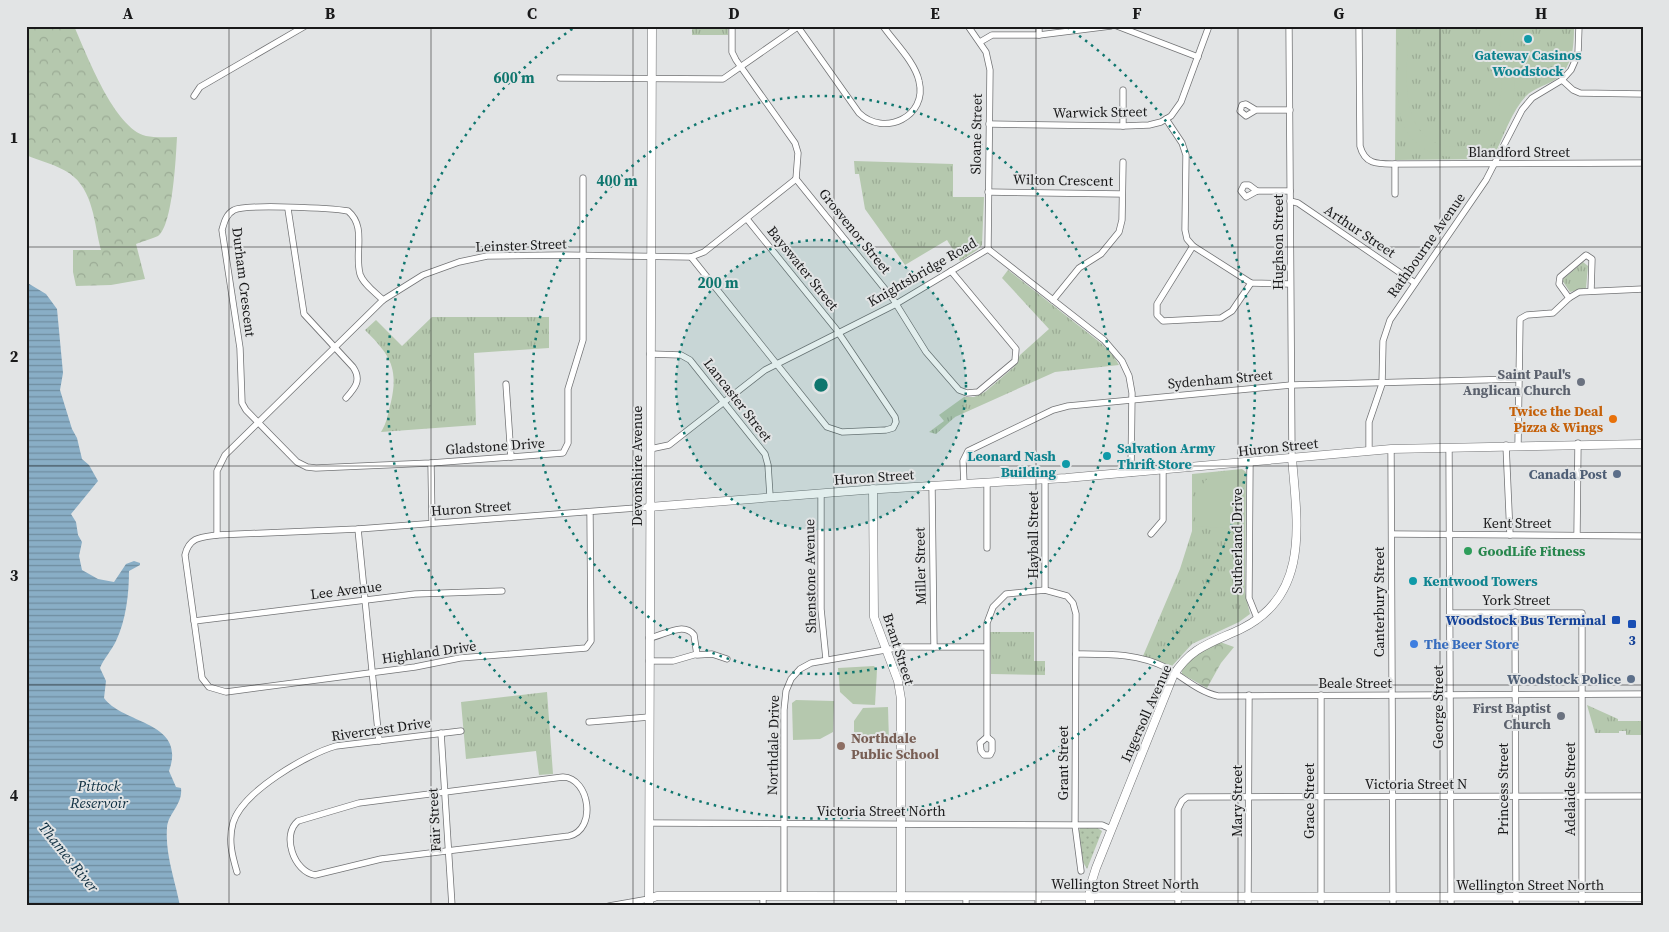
<svg xmlns="http://www.w3.org/2000/svg" width="1669" height="932" viewBox="0 0 1669 932" font-family="'Source Serif 4',serif">
	<defs>
		<pattern id="grass-dots" width="8" height="8" patternUnits="userSpaceOnUse" patternTransform="scale(1.25)"><rect width="8" height="8" fill="#b5c8ae"/><path d="M2 2h.1M6 6h.1" fill="none" stroke="#9bab95" stroke-width="1.8" stroke-linecap="round"/></pattern>
		<pattern id="forest-crowns" width="20" height="18" patternUnits="userSpaceOnUse" patternTransform="scale(1.25)"><rect width="20" height="18" fill="#b5c8ae"/><path d="M2 6a3 3 0 1 1 6 0M12 15a3 3 0 1 1 6 0" fill="none" stroke="#9bab95"/></pattern>
		<pattern id="park-tufts" width="24" height="20" patternUnits="userSpaceOnUse" patternTransform="scale(1.25)"><rect width="24" height="20" fill="#b5c8ae"/><path d="M3 7l-1-3M5 7V3M7 7l1-3M15 17l-1-3M17 17v-4M19 17l1-3" fill="none" stroke="#9bab95"/></pattern>
		<pattern id="water-rules" width="6" height="5" patternUnits="userSpaceOnUse" patternTransform="scale(1.25)"><rect width="6" height="5" fill="#89aec6"/><path d="M0 2.5h6" fill="none" stroke="#6f8da0"/></pattern>
	</defs>
	<rect width="100%" height="100%" fill="#e2e4e5"/>
	<path fill="url(#grass-dots)" d="M1096,827L1102,831L1087,869L1083,862L1079,831L1080,828Z"/>
	<g fill="url(#forest-crowns)">
		<path d="M26,26H74C87,55 114,128 146,136C156,138 167,137 177,137C176,155 173,226 158,236C152,239 143,241 136,244L145,279L111,285L76,286L73,272V250H101C94,224 94,190 69,173C57,165 40,161 26,155Z"/>
		<path d="M1220,642L1234,647L1221,663L1207,688L1182,674V668L1195,654Z"/>
	</g>
	<g fill="url(#park-tufts)">
		<rect x="692" y="26" width="36" height="9"/>
		<path d="M1396,26H1574C1574,47 1573,69 1553,81C1544,86 1533,89 1526,96C1512,111 1504,135 1495,154L1489,159L1395,160Z"/>
		<path d="M854,161L953,164V197H984L982,245L977,250L960,261L947,240L905,265L865,209L859,174H855Z"/>
		<path d="M1583,262L1588,266L1586,288L1570,292L1562,280Z"/>
		<path d="M1008,270L1102,344L1113,355L1119,365L1055,372L955,417L936,434L929,432L944,421L939,415L964,397H974L985,392L1014,367L1020,355L1049,329L1002,278Z"/>
		<path d="M432,317H549V348L474,353L476,425L381,432C387,423 388,413 391,402C399,367 389,354 365,330L376,320L402,346Z"/>
		<path d="M1242,469L1246,472L1245,592L1250,614L1239,622L1192,644L1172,666L1143,656L1180,569L1192,531V474Z"/>
		<path d="M990,632H1034V661H1045V675L991,674Z"/>
		<path d="M547,692L553,774L539,775L536,751L466,759L461,702Z"/>
		<path d="M1587,705L1618,719V721H1641V735H1626V731H1619V733H1595Z"/>
	</g>
	<g fill="#b5c8ae">
		<path d="M1399,26H1409C1408,62 1397,123 1434,142C1443,147 1453,148 1464,146C1479,143 1491,132 1497,117C1505,93 1500,52 1500,26H1513C1513,50 1518,100 1509,121C1491,168 1419,170 1402,121C1395,98 1398,52 1399,26Z"/>
		<path d="M1242,474L1243,521L1237,529L1195,526L1197,492L1206,480Z"/>
		<path d="M874,666L877,670L875,705L853,704L840,692L838,668Z"/>
		<path d="M796,700L834,701L833,732L820,739L793,740L792,703Z"/>
		<path d="M888,707L889,742L854,743V721L863,708Z"/>
	</g>
	<path fill="url(#water-rules)" d="M26,282L46,294L57,309L63,373L60,390L72,429L77,438L82,459L89,465L98,481L71,514L76,522L78,535L82,542L79,556L82,570L98,579L114,582L126,564L134,561L140,563V565L129,571C129,594 126,620 116,641C112,650 104,658 100,668L106,681L104,698C124,725 187,721 169,771L176,787L181,788C183,805 168,813 167,828C165,854 175,880 180,906H26Z"/>
	<g fill="none" stroke-linecap="round" stroke-linejoin="round">
		<g stroke="#727375" stroke-width="7">
			<g id="street">
				<path d="M732,26V52L736,60L795,143L798,153L796,179"/>
				<path d="M968,26L986,52L990,70L988,249"/>
				<path d="M1117,26L1198,57"/>
				<path d="M1289,26L1292,458"/>
				<path d="M1359,26L1360,146C1365,165 1378,164 1395,164L1643,163"/>
				<path d="M798,27L859,113C884,137 928,117 919,81C915,62 894,42 883,26"/>
				<path d="M1039,35V26"/>
				<path d="M980,42L992,35H1039L1111,26"/>
				<path d="M560,78L723,79L799,26"/>
				<path d="M1562,80L1573,90L1580,93L1643,94"/>
				<path d="M194,96L200,87L305,26"/>
				<path d="M1256,110L1246,104L1242,105L1240,111L1246,116L1256,110H1290"/>
				<path d="M1166,119L1182,143L1186,155L1185,230L1187,239L1193,246L1251,283L1290,284"/>
				<path d="M989,124L1123,126L1149,125L1161,122L1171,116L1181,102L1209,26"/>
				<path d="M1123,126V90"/>
				<path d="M1395,164V194"/>
				<path d="M796,179L893,299L926,352L959,390L967,393L978,392L1015,361L1016,349L951,271"/>
				<path d="M1244,185H1249L1257,191L1246,197L1241,191Z"/>
				<path d="M1257,191H1290"/>
				<path d="M988,192L1122,194"/>
				<path d="M1290,201L1298,203L1415,283"/>
				<path d="M288,209L304,314L353,367C362,380 355,388 346,398"/>
				<path d="M1193,246L1157,304V315L1163,321L1221,318L1232,311L1251,283"/>
				<path d="M988,249L1104,340L1122,361L1129,376L1132,393L1131,473"/>
				<path d="M691,257L827,427L842,432L886,430L893,428L896,422L895,417L836,329L747,219"/>
				<path d="M1569,298L1559,284L1560,277L1586,255L1592,259L1591,291"/>
				<path d="M383,300C376,293 363,284 360,274C354,252 367,227 348,211C332,208 245,204 234,210C226,214 224,223 222,230L240,348L242,403L246,410L297,462L307,467L316,468L431,463L563,453L568,443V389L583,340V178"/>
				<path d="M1053,300L1079,268L1101,254L1119,232L1122,220L1123,162"/>
				<path d="M650,354L681,355L690,360L765,454L768,465L770,496"/>
				<path d="M506,384L511,457"/>
				<path d="M1506,445L1510,535"/>
				<path d="M1518,445L1520,319L1527,315L1553,313L1569,298L1579,292L1643,289"/>
				<path d="M1449,448L1451,906"/>
				<path d="M650,449L669,445L765,370L896,304L988,249"/>
				<path d="M1391,449L1393,906"/>
				<path d="M1369,451V422L1382,384L1383,341L1390,320L1486,180L1522,110L1532,98L1562,80L1571,70L1578,54L1579,26"/>
				<path d="M1250,462L1249,598L1257,618"/>
				<path d="M431,463L432,523"/>
				<path d="M1045,480V590"/>
				<path d="M987,483V548"/>
				<path d="M964,484L963,461L968,451L1053,410L1068,406L1291,385L1518,379"/>
				<path d="M932,486L934,647"/>
				<path d="M821,493V609L826,659"/>
				<path d="M590,512L591,641L586,648L460,658L415,667L226,692L209,687L202,678L185,555C189,537 201,537 217,535L358,529L649,507"/>
				<path d="M358,529L379,741"/>
				<path d="M1151,534L1163,520V470"/>
				<path d="M1392,534L1643,536"/>
				<path d="M217,535V471L225,455L383,300L423,275L459,262L487,256L561,255L691,257L704,252L796,179"/>
				<path d="M1577,535L1578,443"/>
				<path d="M1515,612L1516,906"/>
				<path d="M1451,613H1582V906"/>
				<path d="M194,621L415,594L502,591"/>
				<path d="M649,638C663,636 683,621 694,635L697,655L712,654L727,659"/>
				<path d="M1076,654C1108,654 1138,653 1167,668C1184,678 1199,692 1218,696L1643,694"/>
				<path d="M649,661H673L697,654"/>
				<path d="M1321,695V906"/>
				<path d="M589,722L649,717"/>
				<path d="M441,733L452,906"/>
				<path d="M987,737V623L993,607L1006,594L1045,590L1067,596L1073,603L1076,614L1075,825L1081,871"/>
				<path d="M987,737L992,741V751L990,755H984L981,751L980,743Z"/>
				<path d="M563,777C590,778 597,830 569,836L381,859L315,875C294,872 281,835 298,821L359,803Z"/>
				<path d="M649,823L1078,825H1102L1111,829"/>
				<path d="M237,872C232,855 228,840 233,823C242,792 307,754 336,746L461,731"/>
				<path d="M784,896V710L786,691L791,679L800,669L811,663L902,647H986"/>
				<path d="M1038,897V906"/>
				<path d="M609,906L649,899"/>
				<path d="M763,906V896"/>
				<path d="M966,906V896"/>
				<path d="M1178,906V809L1182,801L1187,797L1643,796"/>
				<path d="M1248,906L1249,695"/>
			</g>
		</g>
		<g stroke="#727375" stroke-width="9">
			<g id="secondary">
				<path d="M873,489L874,617L898,681L901,699V906"/>
				<path d="M649,507L864,490L1066,478L1391,449L1643,444"/>
				<path d="M649,899L657,896H784L1643,897"/>
				<path d="M649,906L652,26"/>
				<path d="M1090,906V887L1096,868L1173,676C1191,647 1211,643 1241,629C1311,595 1297,521 1292,458"/>
			</g>
		</g>
		<use href="#street" stroke="#fff" stroke-width="5.5"/>
		<use href="#secondary" stroke="#fff" stroke-width="8"/>
	</g>
	<path fill="none" stroke="#19191a" stroke-width="1" stroke-opacity="0.55" d="M229,26V906M431,26V906M633,26V906M834,26V906M1036,26V906M1238,26V906M1440,26V906M26,247H1643M26,466H1643M26,685H1643"/>
	<circle cx="821" cy="385" r="145" fill="#0f766e" fill-opacity=".12"/>
	<g fill="none" stroke="#0f766e" stroke-width="2.5" stroke-dasharray="2.5 5">
		<circle cx="821" cy="385" r="145"/>
		<circle cx="821" cy="385" r="289"/>
		<path d="M1067 27A434 434 0 1 1 575 27"/>
	</g>
	<g fill="#0f9aa8" stroke="#e2e4e5" stroke-width="2">
		<circle cx="1528" cy="39" r="5"/>
		<circle cx="1107" cy="456" r="5"/>
		<circle cx="1066" cy="464" r="5"/>
		<circle cx="1413" cy="581" r="5"/>
	</g>
	<g fill="#6b7280" stroke="#e2e4e5" stroke-width="2">
		<circle cx="1581" cy="382" r="5"/>
		<circle cx="1561" cy="716" r="5"/>
	</g>
	<circle fill="#e8710a" stroke="#e2e4e5" stroke-width="2" cx="1613" cy="419" r="5"/>
	<g fill="#5c6f8a" stroke="#e2e4e5" stroke-width="2">
		<circle cx="1617" cy="474" r="5"/>
		<circle cx="1631" cy="679" r="5"/>
	</g>
	<circle fill="#2e9e5b" stroke="#e2e4e5" stroke-width="2" cx="1468" cy="551" r="5"/>
	<g fill="#1a4fb4" stroke="#e2e4e5" stroke-width="2">
		<rect x="1611" y="615" width="10" height="10" rx="2.5"/>
		<rect x="1627" y="619" width="10" height="10" rx="2.5"/>
	</g>
	<circle fill="#3f7fe0" stroke="#e2e4e5" stroke-width="2" cx="1414" cy="644" r="5"/>
	<circle fill="#8d6e63" stroke="#e2e4e5" stroke-width="2" cx="841" cy="746" r="5"/>
	<g text-anchor="middle" dominant-baseline="central" stroke-width="4" stroke-linejoin="round" paint-order="stroke">
		<g font-size="14" font-weight="bold" fill="#0d838f" stroke="#e2e4e5" text-anchor="start">
			<text x="1528" y="55" text-anchor="middle">Gateway Casinos<tspan x="1528" dy="16">Woodstock</tspan></text>
			<text x="1117" y="448">Salvation Army<tspan x="1117" dy="16">Thrift Store</tspan></text>
			<text x="1056" y="456" text-anchor="end">Leonard Nash<tspan x="1056" dy="16">Building</tspan></text>
			<text x="1423" y="581">Kentwood Towers</text>
		</g>
		<g font-size="14" fill="#19191a" stroke="#e2e4e5">
			<text transform="translate(1100 112) rotate(-1)">Warwick Street</text>
			<text transform="translate(976 134) rotate(-89)">Sloane Street</text>
			<text x="1519" y="152">Blandford Street</text>
			<text transform="translate(1063 180) rotate(1)">Wilton Crescent</text>
			<text transform="translate(855 231) rotate(51)">Grosvenor Street</text>
			<text transform="translate(1360 231) rotate(34)">Arthur Street</text>
			<text transform="translate(1278 242) rotate(-90)">Hughson Street</text>
			<text transform="translate(521 245) rotate(-2)">Leinster Street</text>
			<text transform="translate(1426 245) rotate(-55)">Rathbourne Avenue</text>
			<text transform="translate(803 268) rotate(51)">Bayswater Street</text>
			<text transform="translate(922 272) rotate(-30)">Knightsbridge Road</text>
			<text transform="translate(244 282) rotate(83)">Durham Crescent</text>
			<text transform="translate(1220 379) rotate(-5)">Sydenham Street</text>
			<text transform="translate(738 400) rotate(52)">Lancaster Street</text>
			<text transform="translate(495 446) rotate(-4)">Gladstone Drive</text>
			<text transform="translate(1278 447) rotate(-6)">Huron Street</text>
			<text transform="translate(637 466) rotate(-90)">Devonshire Avenue</text>
			<text transform="translate(874 477) rotate(-4)">Huron Street</text>
			<text transform="translate(471 508) rotate(-4)">Huron Street</text>
			<text x="1517" y="523">Kent Street</text>
			<text transform="translate(1033 535) rotate(-90)">Hayball Street</text>
			<text transform="translate(1237 541) rotate(-90)">Sutherland Drive</text>
			<text transform="translate(920 566) rotate(-91)">Miller Street</text>
			<text transform="translate(810 576) rotate(-91)">Shenstone Avenue</text>
			<text transform="translate(346 590) rotate(-7)">Lee Avenue</text>
			<text x="1516" y="600">York Street</text>
			<text transform="translate(1379 602) rotate(-90)">Canterbury Street</text>
			<text transform="translate(899 649) rotate(72)">Brant Street</text>
			<text transform="translate(429 652) rotate(-8)">Highland Drive</text>
			<text x="1355" y="683">Beale Street</text>
			<text transform="translate(1438 707) rotate(-90)">George Street</text>
			<text transform="translate(1146 713) rotate(-66)">Ingersoll Avenue</text>
			<text transform="translate(381 729) rotate(-8)">Rivercrest Drive</text>
			<text transform="translate(773 745) rotate(-89)">Northdale Drive</text>
			<text transform="translate(1063 763) rotate(-90)">Grant Street</text>
			<text x="1416" y="784">Victoria Street N</text>
			<text transform="translate(1503 789) rotate(-90)">Princess Street</text>
			<text transform="translate(1570 789) rotate(-90)">Adelaide Street</text>
			<text transform="translate(1237 801) rotate(-90)">Mary Street</text>
			<text transform="translate(1309 801) rotate(-90)">Grace Street</text>
			<text x="881" y="811">Victoria Street North</text>
			<text transform="translate(434 820) rotate(-93)">Fair Street</text>
			<text x="1125" y="884">Wellington Street North</text>
			<text x="1530" y="885">Wellington Street North</text>
		</g>
		<g font-size="14" font-weight="bold" fill="#5b616d" stroke="#e2e4e5" text-anchor="end">
			<text x="1571" y="374">Saint Paul's<tspan x="1571" dy="16">Anglican Church</tspan></text>
			<text x="1551" y="708">First Baptist<tspan x="1551" dy="16">Church</tspan></text>
		</g>
		<g font-size="14" font-weight="bold" fill="#c56008" stroke="#e2e4e5" text-anchor="end">
			<text x="1603" y="411">Twice the Deal<tspan x="1603" dy="16">Pizza &amp; Wings</tspan></text>
		</g>
		<g font-size="14" font-weight="bold" fill="#4e5e75" stroke="#e2e4e5" text-anchor="end">
			<text x="1607" y="474">Canada Post</text>
			<text x="1621" y="679">Woodstock Police</text>
		</g>
		<g font-size="14" font-weight="bold" fill="#27864d" stroke="#e2e4e5" text-anchor="start">
			<text x="1478" y="551">GoodLife Fitness</text>
		</g>
		<g font-size="14" font-weight="bold" fill="#164399" stroke="#e2e4e5" text-anchor="end">
			<text x="1606" y="620">Woodstock Bus Terminal</text>
			<text x="1632" y="640" text-anchor="middle">3</text>
		</g>
		<g font-size="14" font-weight="bold" fill="#366cbe" stroke="#e2e4e5" text-anchor="start">
			<text x="1424" y="644">The Beer Store</text>
		</g>
		<g font-size="14" font-weight="bold" fill="#785e54" stroke="#e2e4e5" text-anchor="start">
			<text x="851" y="738">Northdale<tspan x="851" dy="16">Public School</tspan></text>
		</g>
		<g font-size="15" font-style="italic" fill="#0d2d3f" stroke="#e2e4e5">
			<text x="99" y="785">Pittock<tspan x="99" dy="17">Reservoir</tspan></text>
			<text transform="translate(69 857) rotate(51)">Thames River</text>
		</g>
	</g>
	<circle cx="821" cy="385" r="8" fill="#0f766e" stroke="#e2e4e5" stroke-width="2.5"/>
	<g font-size="15" text-anchor="middle" font-weight="bold" fill="#0f766e" stroke="#e2e4e5" stroke-width="4" stroke-linejoin="round" paint-order="stroke">
		<text x="514" y="83">600 m</text>
		<text x="617" y="186">400 m</text>
		<text x="718" y="288">200 m</text>
	</g>
	<rect width="1669" height="932" fill="none" stroke="#e2e4e5" stroke-width="55"/>
	<rect x="28" y="28" width="1614" height="876" fill="none" stroke="#19191a" stroke-width="2"/>
	<g font-size="16" text-anchor="middle" font-weight="bold" fill="#19191a">
		<text x="128" y="19">A</text>
		<text x="330" y="19">B</text>
		<text x="532" y="19">C</text>
		<text x="734" y="19">D</text>
		<text x="935" y="19">E</text>
		<text x="1137" y="19">F</text>
		<text x="1339" y="19">G</text>
		<text x="1541" y="19">H</text>
		<text x="14" y="143">1</text>
		<text x="14" y="362">2</text>
		<text x="14" y="581">3</text>
		<text x="14" y="801">4</text>
	</g>
</svg>
